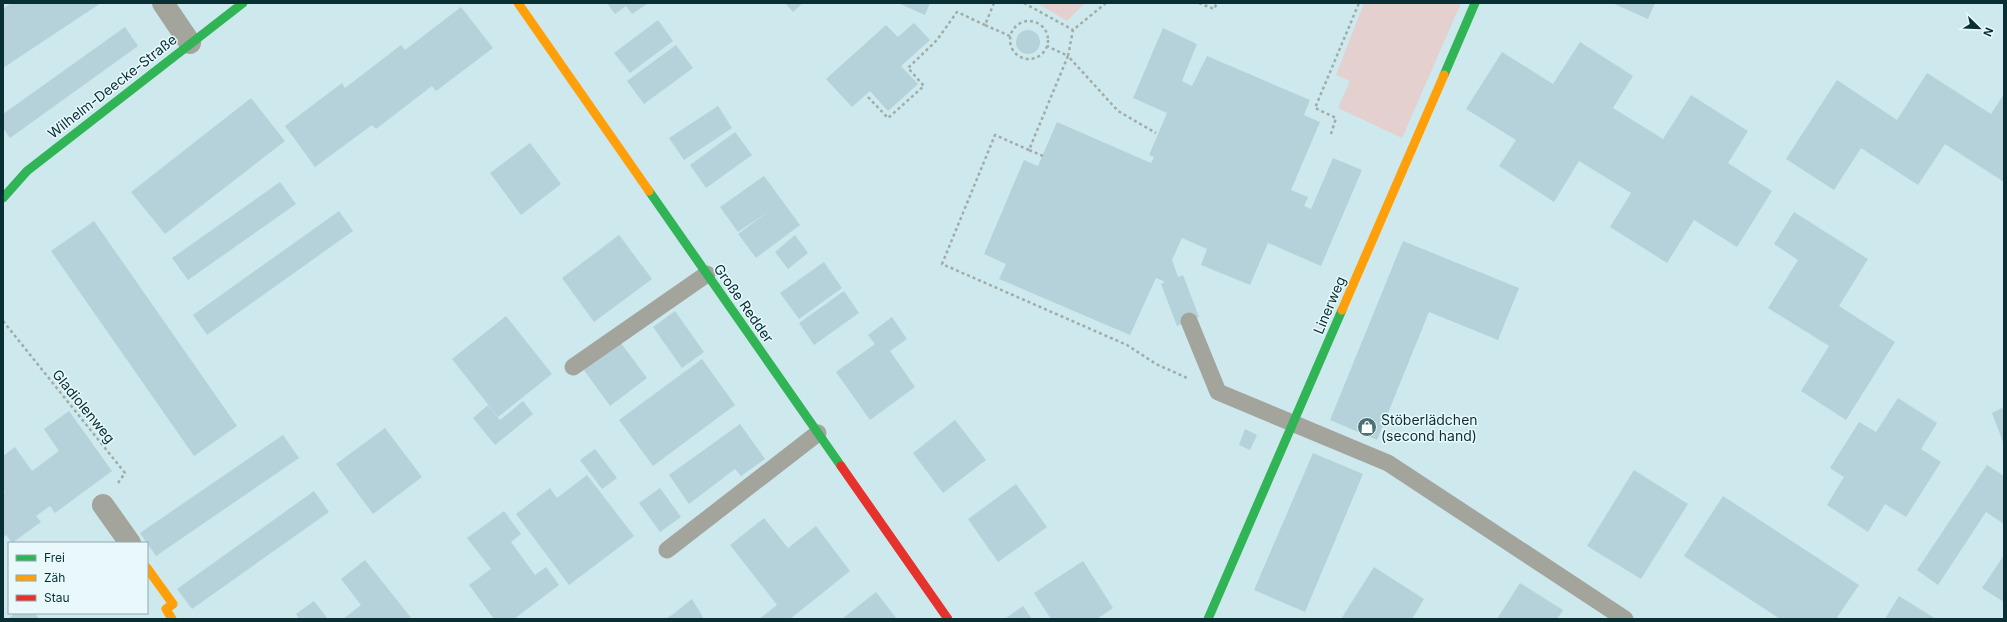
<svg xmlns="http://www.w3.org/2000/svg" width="2007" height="622" viewBox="0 0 2007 622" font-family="Inter,sans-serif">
	<rect width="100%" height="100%" fill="#cde9ed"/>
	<g fill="#e4d0ce">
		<path d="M1037,3H1085L1067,21Z"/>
		<path d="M1364,3H1461L1402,138L1338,108L1350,81L1336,75Z"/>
	</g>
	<g fill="#b5d2db">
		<path d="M11,3H101L3,68V9Z"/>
		<path d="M607,3H646L647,4L632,14L626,6L615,14Z"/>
		<path d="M785,3H803L793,12Z"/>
		<path d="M898,3H930L925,15Z"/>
		<path d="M1612,3H1655L1648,19Z"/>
		<path d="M461,7L493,48L436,91L432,86L376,129L372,125L315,167L285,126L342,83L345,88L401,45L405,50Z"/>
		<path d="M658,20L673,41L630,73L614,53Z"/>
		<path d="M914,23L930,40L901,66L918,84L888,111L870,91L852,107L826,79L886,25L898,37Z"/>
		<path d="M125,27L138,46L10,138L3,128V114Z"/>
		<path d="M1163,28L1197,44L1182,81L1192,86L1207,56L1310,100L1304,115L1320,122L1291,190L1308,197L1304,206L1311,209L1333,158L1362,170L1321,266L1268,243L1250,285L1201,265L1207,249L1182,238L1172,260L1178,277L1183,275L1199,317L1177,326L1161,284L1165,282L1156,278L1130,335L999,279L1006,264L984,254L1024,160L1038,166L1057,122L1151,163L1154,157L1149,155L1167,113L1133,98Z"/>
		<circle cx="1028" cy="42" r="12"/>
		<path d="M1580,42L1633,76L1613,108L1663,139L1691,95L1748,131L1728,163L1772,191L1737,247L1694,220L1667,263L1610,227L1631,193L1579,161L1554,202L1499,166L1516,140L1466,109L1502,52L1553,84Z"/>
		<path d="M676,45L693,68L644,104L627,81Z"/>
		<path d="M1927,73L1991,114L2004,94V182L1945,144L1918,185L1861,148L1834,190L1786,159L1837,80L1897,120Z"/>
		<path d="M251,98L285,141L165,234L131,192Z"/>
		<path d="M718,106L732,128L684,160L669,138Z"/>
		<path d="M735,132L752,155L706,188L690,165Z"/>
		<path d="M530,143L561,184L521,215L490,173Z"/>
		<path d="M764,176L800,225L756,258L738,234L769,211L738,232L720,207Z"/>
		<path d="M280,182L296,204L188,280L172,258Z"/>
		<path d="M339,211L353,231L207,335L193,315Z"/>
		<path d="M1794,212L1868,259L1839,306L1895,342L1846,420L1801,391L1829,346L1768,308L1798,260L1774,244Z"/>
		<path d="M94,221L237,426L194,456L51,251Z"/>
		<path d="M619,235L652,279L594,322L562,278Z"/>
		<path d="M795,235L808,253L788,269L775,252Z"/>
		<path d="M1403,241L1519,288L1498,340L1429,312L1377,440L1330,420Z"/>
		<path d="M824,262L842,288L799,319L780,293Z"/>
		<path d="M844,291L859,313L814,345L799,323Z"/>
		<path d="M675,311L704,352L682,368L653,327Z"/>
		<path d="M506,316L552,374L498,417L452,359Z"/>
		<path d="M892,317L907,339L890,351L915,387L870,420L836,372L875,344L868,335Z"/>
		<path d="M618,339L647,378L610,406L581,366Z"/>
		<path d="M702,359L735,405L653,466L619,420Z"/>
		<path d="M1898,398L1937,423L1921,449L1941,462L1906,517L1885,504L1868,532L1827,505L1844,477L1830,468L1859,422L1876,432Z"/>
		<path d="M523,401L533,414L495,445L473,418L488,405L500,420Z"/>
		<path d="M2004,407V445L1992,413Z"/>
		<path d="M69,411L112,471L55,513L50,506L36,516L41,522L12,543L6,535L3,538V493L5,492L3,489V456L15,447L32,471L59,451L44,429Z"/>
		<path d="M955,420L986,460L943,493L913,453Z"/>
		<path d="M740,424L765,459L741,476L735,469L689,504L669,475Z"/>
		<path d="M385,428L422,477L373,514L336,464Z"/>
		<path d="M1245,429L1257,435L1250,450L1239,445Z"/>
		<path d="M283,435L299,458L156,556L140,533Z"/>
		<path d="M595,449L617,478L602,489L580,460Z"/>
		<path d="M1313,453L1363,474L1305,612L1254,590Z"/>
		<path d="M1987,465L2004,476V524L1986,512L1938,585L1917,570Z"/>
		<path d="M1634,470L1688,504L1641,579L1587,546Z"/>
		<path d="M587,475L634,536L569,585L516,514L550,488L557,498Z"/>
		<path d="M1016,484L1047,527L998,562L968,519Z"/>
		<path d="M660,488L681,517L660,532L639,503Z"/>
		<path d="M314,491L329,512L192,609L177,589Z"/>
		<path d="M1723,496L1859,585L1836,619H1780L1684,556Z"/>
		<path d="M504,511L521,534L511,542L535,575L546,567L559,585L514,619H494L469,585L491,569L467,538Z"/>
		<path d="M764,518L788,548L816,526L850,571L790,619H759L777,605L730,545Z"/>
		<path d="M2004,555V602L1982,588Z"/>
		<path d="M365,560L412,619H343L361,605L341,579Z"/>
		<path d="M1083,561L1113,608L1097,619H1051L1034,593Z"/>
		<path d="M1374,567L1424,599L1412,619H1341Z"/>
		<path d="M1520,583L1563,610L1557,619H1497Z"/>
		<path d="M876,592L897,619H842Z"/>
		<path d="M1899,596L1936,619H1885Z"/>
		<path d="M692,599L704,619H665L672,615Z"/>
		<path d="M314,601L328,619H299L296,614Z"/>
		<path d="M1023,606L1032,619H1007L1006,618Z"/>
		<path d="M15,613H35L39,619H8Z"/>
	</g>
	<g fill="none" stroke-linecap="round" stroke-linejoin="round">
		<g stroke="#a3aba6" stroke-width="2.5" stroke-dasharray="3 3" stroke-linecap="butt">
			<path d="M994,3L985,25L1012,37"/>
			<path d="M1024,3L1073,30"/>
			<path d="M1106,3L1073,30L1068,56L1118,111L1156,133"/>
			<path d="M1199,3L1214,9L1217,3"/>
			<circle cx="1029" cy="40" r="19"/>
			<path d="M868,97L888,118L924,86L908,68L937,40L957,12L985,25"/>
			<path d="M1331,134L1336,118L1315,108L1359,3"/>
			<path d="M1029,150L995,135L942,264L1127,345L1156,364L1187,378"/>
			<path d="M1043,156L1029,150L1068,56L1047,46"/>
			<path d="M3,321L125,473L118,483"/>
		</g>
		<g stroke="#a3a49b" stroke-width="17">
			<path d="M1189,321L1218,392L1388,463L1625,619"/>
			<path d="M573,367L707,274"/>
			<path d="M667,550L818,433"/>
		</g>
		<g stroke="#a3a49b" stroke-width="22">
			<path d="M163,3L190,43"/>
			<path d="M103,505L130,543"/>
		</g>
		<g stroke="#30b455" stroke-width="9">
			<path d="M1444,75L1475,3"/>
			<path d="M649,191L841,466"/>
			<path d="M3,198L27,171L243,3"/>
			<path d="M1208,619L1342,310"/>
		</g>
		<g stroke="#ff9f0a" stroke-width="9">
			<path d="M518,3L649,191"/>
			<path d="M1342,310L1444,75"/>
			<path d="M147,568L173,604L166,609L172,619"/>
		</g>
		<path stroke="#e5322d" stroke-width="9" d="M841,466L948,619"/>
	</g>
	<defs>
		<g id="shop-disc" transform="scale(1)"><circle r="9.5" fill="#4c7075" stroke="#e9f9fb"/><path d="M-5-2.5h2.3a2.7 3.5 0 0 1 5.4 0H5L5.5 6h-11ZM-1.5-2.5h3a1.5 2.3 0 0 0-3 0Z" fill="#fff"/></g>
	</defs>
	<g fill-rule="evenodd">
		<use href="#shop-disc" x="1367" y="427"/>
	</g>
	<g text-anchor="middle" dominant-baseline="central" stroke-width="3" stroke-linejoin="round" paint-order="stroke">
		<g font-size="14" fill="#072f34" stroke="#e9f9fb">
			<text transform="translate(112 86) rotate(-38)">Wilhelm-Deecke-Straße</text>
			<text transform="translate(744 303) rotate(55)">Große Redder</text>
			<text transform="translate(1329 305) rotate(-67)">Linerweg</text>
			<text transform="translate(84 406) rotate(51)">Gladiolenweg</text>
		</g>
		<g font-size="14" fill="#072f34" stroke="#e9f9fb" text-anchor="start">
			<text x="1381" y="419">Stöberlädchen<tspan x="1381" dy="16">(second hand)</tspan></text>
		</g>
	</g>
	<rect width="2007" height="622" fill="none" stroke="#072f34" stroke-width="8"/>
	<rect x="8" y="542" width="140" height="72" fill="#e9f9fb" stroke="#8fa8ab"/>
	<rect x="16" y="555" width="20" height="6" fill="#30b455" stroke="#8fa8ab"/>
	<text x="44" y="562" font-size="12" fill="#072f34">Frei</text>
	<rect x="16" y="575" width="20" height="6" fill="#ff9f0a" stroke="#8fa8ab"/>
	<text x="44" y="582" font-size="12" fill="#072f34">Zäh</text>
	<rect x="16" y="595" width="20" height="6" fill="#e5322d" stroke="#8fa8ab"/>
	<text x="44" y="602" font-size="12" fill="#072f34">Stau</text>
	<g transform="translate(1979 28) rotate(113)" stroke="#e9f9fb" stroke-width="3" paint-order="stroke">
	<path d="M0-3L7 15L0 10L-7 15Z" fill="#072f34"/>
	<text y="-6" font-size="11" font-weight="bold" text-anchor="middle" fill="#072f34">N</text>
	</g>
</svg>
